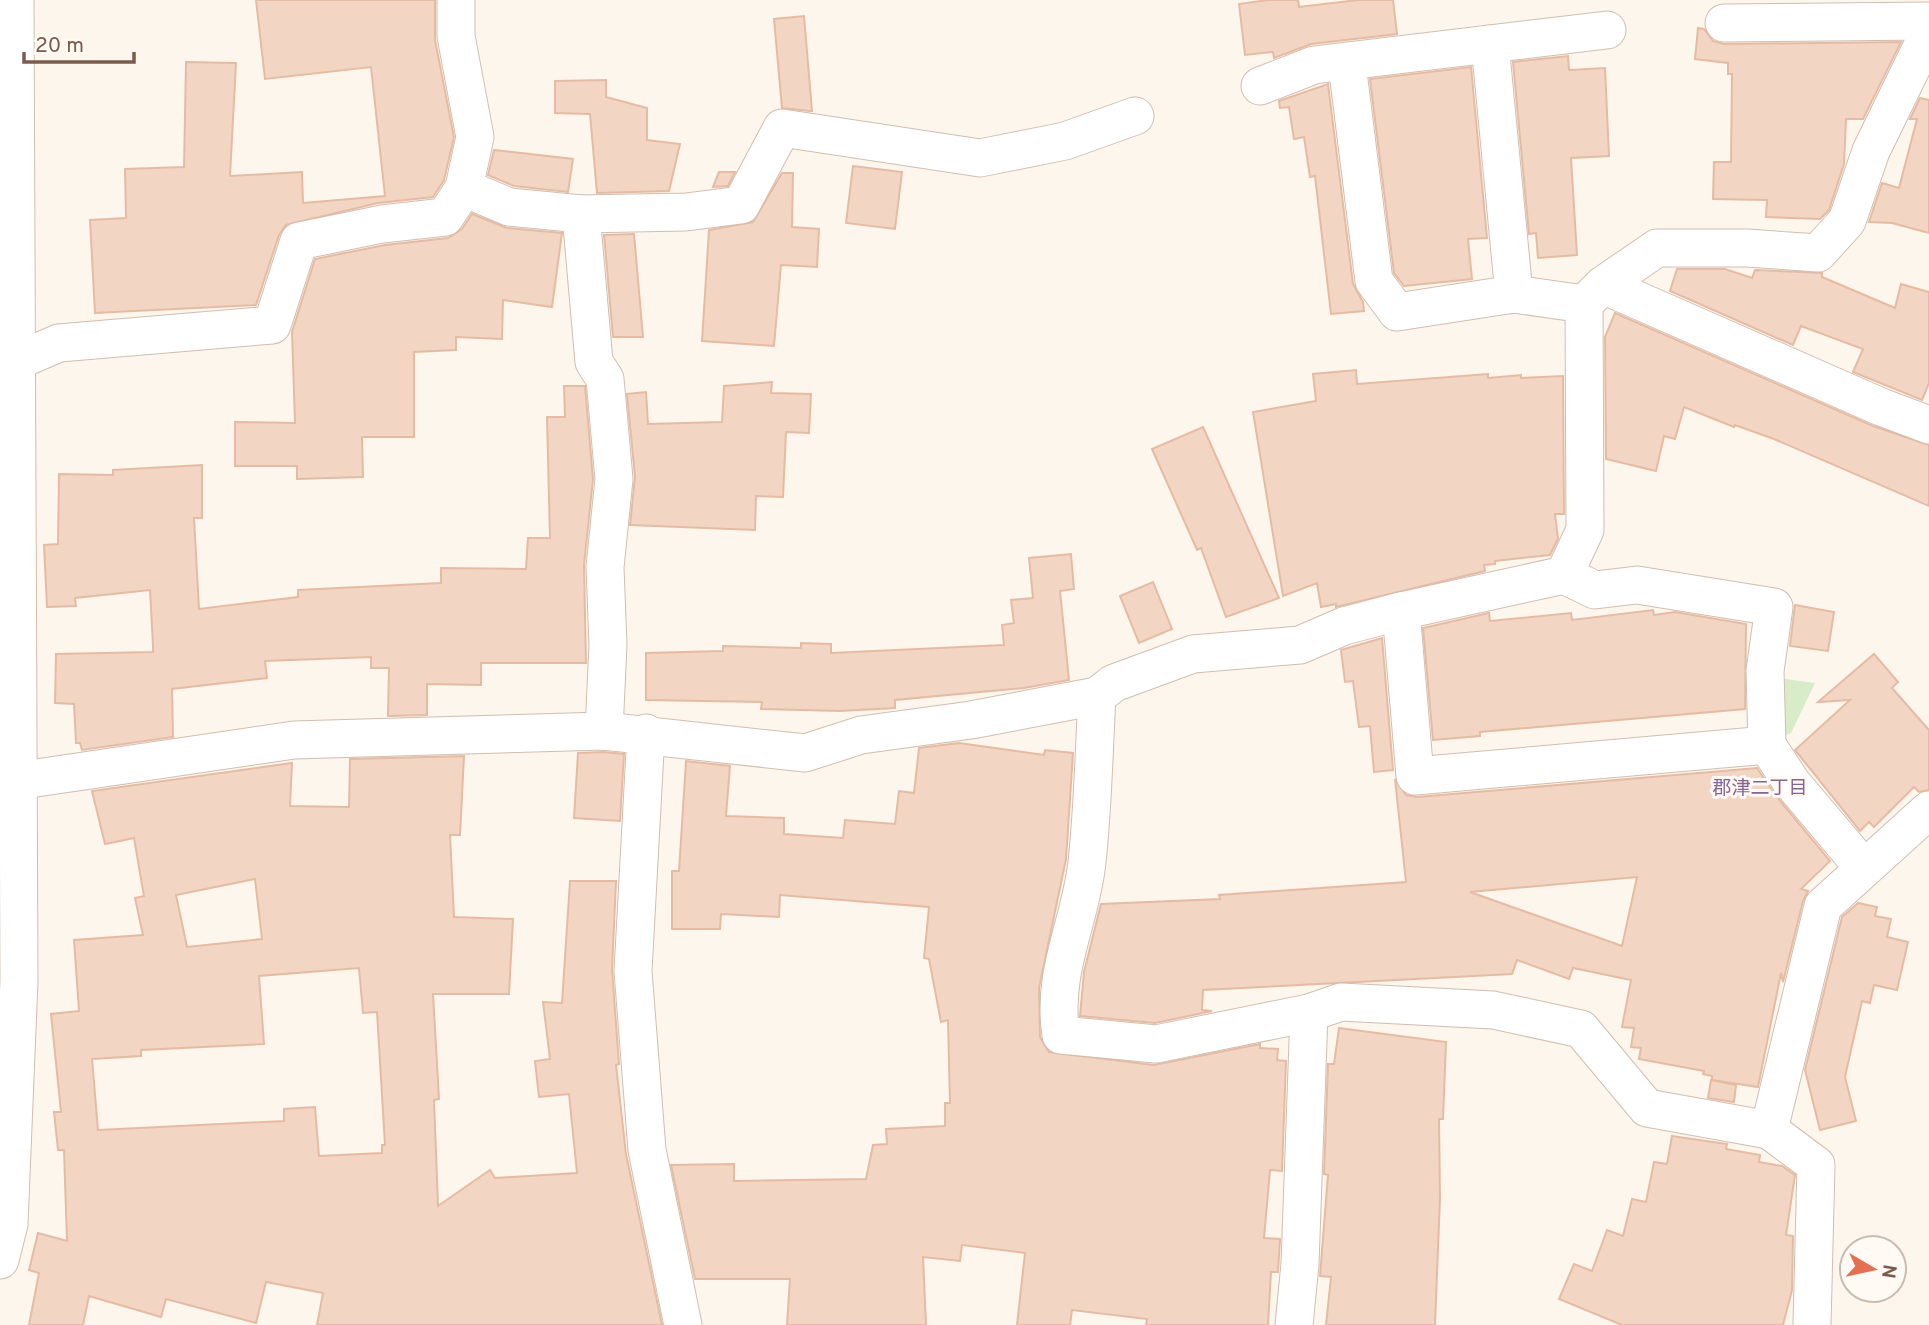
<svg xmlns="http://www.w3.org/2000/svg" width="1929" height="1325" viewBox="0 0 1929 1325" font-family="Overpass,'Noto Sans JP',sans-serif">
	<rect width="100%" height="100%" fill="#fdf6ec"/>
	<path fill="#d8ecc9" d="M1771,677L1815,683L1791,733L1774,740Z"/>
	<g fill="#f3d5c3" stroke="#e6bba3" stroke-width="2" fill-rule="evenodd">
		<path d="M256,0H435V40L454,137L444,180L433,197L378,203L286,225L279,235L256,305L95,313L90,220L126,218L125,169L184,167L186,62L236,63L230,176L302,172L303,203L385,196L371,67L265,79Z"/>
		<path d="M1268,0H1298L1299,7L1358,0H1393L1397,34L1311,44L1274,58L1273,52L1245,55L1239,4Z"/>
		<path d="M804,16L812,111H810L782,108L774,19Z"/>
		<path d="M1698,28L1704,29L1713,41L1724,44L1901,42L1863,119H1846L1844,164L1829,210L1820,219L1766,217L1767,200L1713,199L1714,162H1731L1732,74H1728V63L1695,59Z"/>
		<path d="M1568,56L1569,70L1605,68L1609,156L1571,158L1577,255L1538,258L1536,233L1529,234L1513,62Z"/>
		<path d="M1471,67L1487,238L1468,239L1472,279L1404,286L1394,273L1370,79Z"/>
		<path d="M606,80V97L647,108V140L680,144L669,191L597,193L590,114L555,113V81Z"/>
		<path d="M1328,84L1353,284L1363,302L1364,311L1331,314L1315,176L1310,177L1304,137L1294,139L1289,107L1280,108L1279,101Z"/>
		<path d="M1920,98L1929,100V233L1892,223L1869,222L1882,183L1899,188L1917,119H1910Z"/>
		<path d="M494,150L573,159L568,192L514,186L488,175Z"/>
		<path d="M853,166L902,172L895,229L846,223Z"/>
		<path d="M719,172H735L728,186L713,187Z"/>
		<path d="M782,173H793L792,227L819,229L817,267L781,265L774,346L702,341L709,230L753,222Z"/>
		<path d="M472,214L507,228L562,233L552,307L503,300L502,339L456,337V350L414,352V437H362L363,477L297,479V466H235V422L295,423L292,332L315,259L385,245L448,238L462,229Z"/>
		<path d="M634,234L643,337H613L604,235Z"/>
		<path d="M1677,269H1725L1752,278L1755,270L1822,273V277L1895,308L1901,284L1929,292V383L1922,400L1853,372L1863,349L1801,326L1793,345L1670,291Z"/>
		<path d="M1615,313L1873,426L1929,445V506L1774,439L1735,425L1734,427L1684,407L1675,439L1664,436L1656,471L1606,459L1605,337Z"/>
		<path d="M1356,370L1357,384L1488,374V378L1521,375V378L1563,376L1564,514H1555L1558,539L1550,555L1495,561V564L1484,565L1485,571L1336,607V604L1321,607L1317,583L1283,596L1253,412L1316,401L1313,374Z"/>
		<path d="M772,382L771,393L811,394L809,433L786,432L783,497L756,496L755,530L630,525L635,477L627,394L646,392L648,424L722,422L724,386Z"/>
		<path d="M564,386H585L593,479L584,565L586,663H481V685L427,684V715L388,716L389,668H371V657L265,661L267,678L172,689L173,737L82,750L80,743H76L74,704L55,703L56,654L153,652V646L150,590L75,598L76,606L47,607L44,545L58,544L59,474L113,475V470L202,465V518H194L199,609L298,597V590L441,583V568L526,569L528,538H550L547,417H565Z"/>
		<path d="M1203,427L1279,598L1226,617L1201,548L1197,550L1152,449Z"/>
		<path d="M1071,554L1074,589L1060,591L1069,680L1024,688L895,700V708L840,711L761,709L762,702L646,700V653L723,651V646L801,648V643L831,644V653L1004,645L1002,625L1014,623L1011,600L1033,598L1029,558Z"/>
		<path d="M1153,582L1172,629L1139,643L1120,596Z"/>
		<path d="M1795,605L1834,612L1828,651L1790,646Z"/>
		<path d="M1653,610L1654,615L1675,612L1746,624L1745,709L1480,732V736L1433,740L1423,628L1489,613L1490,621L1571,613L1572,620Z"/>
		<path d="M1382,638L1393,770L1374,772L1370,726L1359,727L1353,681L1345,682L1341,650Z"/>
		<path d="M1874,654L1898,682L1892,688L1929,730V790L1919,792L1914,787L1874,827L1869,822L1860,831L1795,750L1850,700L1818,702Z"/>
		<path d="M959,743L1044,755L1045,750L1073,753L1066,859L1039,988L1040,1037L1049,1052L1154,1065L1260,1044V1048L1278,1049L1277,1060L1286,1061L1282,1171L1270,1170L1264,1238L1280,1239L1278,1272H1271L1268,1325H1146L1147,1319L1072,1310L1070,1325H1017L1025,1253L962,1245L960,1261L923,1257L926,1325H787L790,1279H695L671,1165L734,1164V1181L866,1179L873,1145L887,1144L886,1129L945,1126V1103H950L948,1020L941,1022L929,959L924,958L929,907L780,895L779,917L721,914L720,929H672V871H679L686,761L730,766L726,816L784,818V834L843,838L845,820L895,824L899,791L914,793L919,748Z"/>
		<path d="M603,752L624,754L620,821L574,818L578,753Z"/>
		<path d="M464,756L460,835H450L454,917L513,919L509,994H433L439,1099L434,1100L438,1206L490,1170L495,1178L577,1173L569,1094L539,1097L535,1061L550,1059L543,1002L562,1003L570,881H616L612,970L619,1064L616,1065L626,1154L662,1325H317L323,1293L266,1282L256,1323L166,1299L161,1317L89,1296L83,1325H29L39,1273L29,1270L38,1233L67,1241L64,1150H58L54,1112H61L51,1014L79,1011L74,940L143,935L135,898L144,896L134,838L105,844L92,791L292,763L290,806L349,807L350,759ZM255,879L262,939L187,947L176,895ZM359,968L363,1013L377,1012L385,1145H382V1153L319,1156L315,1107L284,1109V1121L98,1130L92,1059L141,1056V1050L264,1044L259,976Z"/>
		<path d="M1757,768L1776,796L1830,861L1801,889L1808,891L1803,901L1783,982L1781,973L1758,1087L1712,1080V1076L1703,1074L1704,1071L1639,1059L1641,1048L1631,1047L1634,1028L1622,1027L1631,980L1573,968L1569,979L1517,960L1512,974L1203,990L1202,1010L1212,1011L1155,1023L1080,1016L1084,972L1101,904L1220,899L1219,895L1406,882L1395,779L1406,795L1417,797ZM1637,877L1622,946L1470,892Z"/>
		<path d="M1858,903L1877,907L1875,916L1891,919L1887,937L1908,942L1897,990L1874,985L1870,1003L1862,1001L1845,1077L1856,1121L1820,1130L1805,1070L1842,917Z"/>
		<path d="M1339,1028L1446,1042L1443,1119H1439L1440,1198L1435,1325H1326L1331,1277L1320,1276L1328,1175L1324,1174L1328,1064H1334Z"/>
		<path d="M1711,1080L1736,1085L1734,1102L1708,1098Z"/>
		<path d="M1672,1136L1727,1144L1726,1149L1760,1155L1759,1162L1782,1166L1795,1175L1786,1235L1793,1236L1792,1290L1783,1325H1622L1559,1299L1574,1264L1592,1271L1607,1230L1623,1236L1632,1199L1646,1202L1654,1162L1667,1164Z"/>
	</g>
	<g fill="none" stroke-linecap="round" stroke-linejoin="round">
		<g stroke="#d1beb0" stroke-width="39">
			<g id="minor">
				<path d="M1724,23L1929,21"/>
				<path d="M1490,44L1514,294"/>
				<path d="M1347,64L1374,281L1397,312L1514,294L1584,304"/>
				<path d="M1260,86L1314,65L1607,30"/>
				<path d="M464,188L509,207L581,214L594,362L605,379L614,479L605,567L608,645L604,731"/>
				<path d="M581,214L686,212L741,205L782,128L980,158L1065,141L1135,116"/>
				<path d="M1603,285L1881,407L1929,425"/>
				<path d="M19,360L59,343L272,325L299,241L382,224L445,217L464,188L475,137L456,36V0"/>
				<path d="M1564,575L1595,590L1637,585L1774,607L1765,671L1767,745L1792,783L1863,867"/>
				<path d="M1401,611L1415,776L1767,745"/>
				<path d="M1097,696C1094,751 1093,807 1087,862C1081,921 1051,971 1061,1035L1156,1044L1309,1013L1341,1002L1493,1010L1581,1029L1647,1108L1769,1130"/>
				<path d="M646,733L633,971L647,1150L683,1325"/>
				<path d="M16,781L294,740L604,731L805,753L861,735L971,720L1097,696L1114,683L1193,654L1300,645L1344,626L1401,611L1564,575L1585,530L1584,304L1603,285L1657,248H1747L1818,253L1847,221L1871,151L1929,32"/>
				<path d="M0,1260L9,1224L19,981L15,0"/>
				<path d="M1294,1325L1300,1264L1309,1013"/>
				<path d="M1812,1325L1816,1165L1769,1130L1823,906L1929,810"/>
			</g>
		</g>
		<use href="#minor" stroke="#fff" stroke-width="37"/>
	</g>
	<g text-anchor="middle" dominant-baseline="central" stroke-width="6" stroke-linejoin="round" paint-order="stroke">
		<g font-size="19" fill="#846695" stroke="#fffaf3">
			<text x="1760" y="789">郡津二丁目</text>
		</g>
	</g>
	<g transform="translate(1873 1269) rotate(99)"><circle r="33" fill="#fffaf3" stroke="#cabbb1" stroke-width="2"/>
	<path d="M0-5L12 26L0 18L-12 26Z" fill="#e76f51"/>
	<text y="-10" font-size="19" font-weight="bold" text-anchor="middle" fill="#7a5c4d">N</text>
	</g>
	<path d="M24 52v10h110v-10" fill="none" stroke="#7a5c4d" stroke-width="3.5"/>
	<text x="35" y="52" font-size="21" fill="#7a5c4d" stroke="#fffaf3" stroke-width="5" paint-order="stroke">20 m</text>
</svg>
